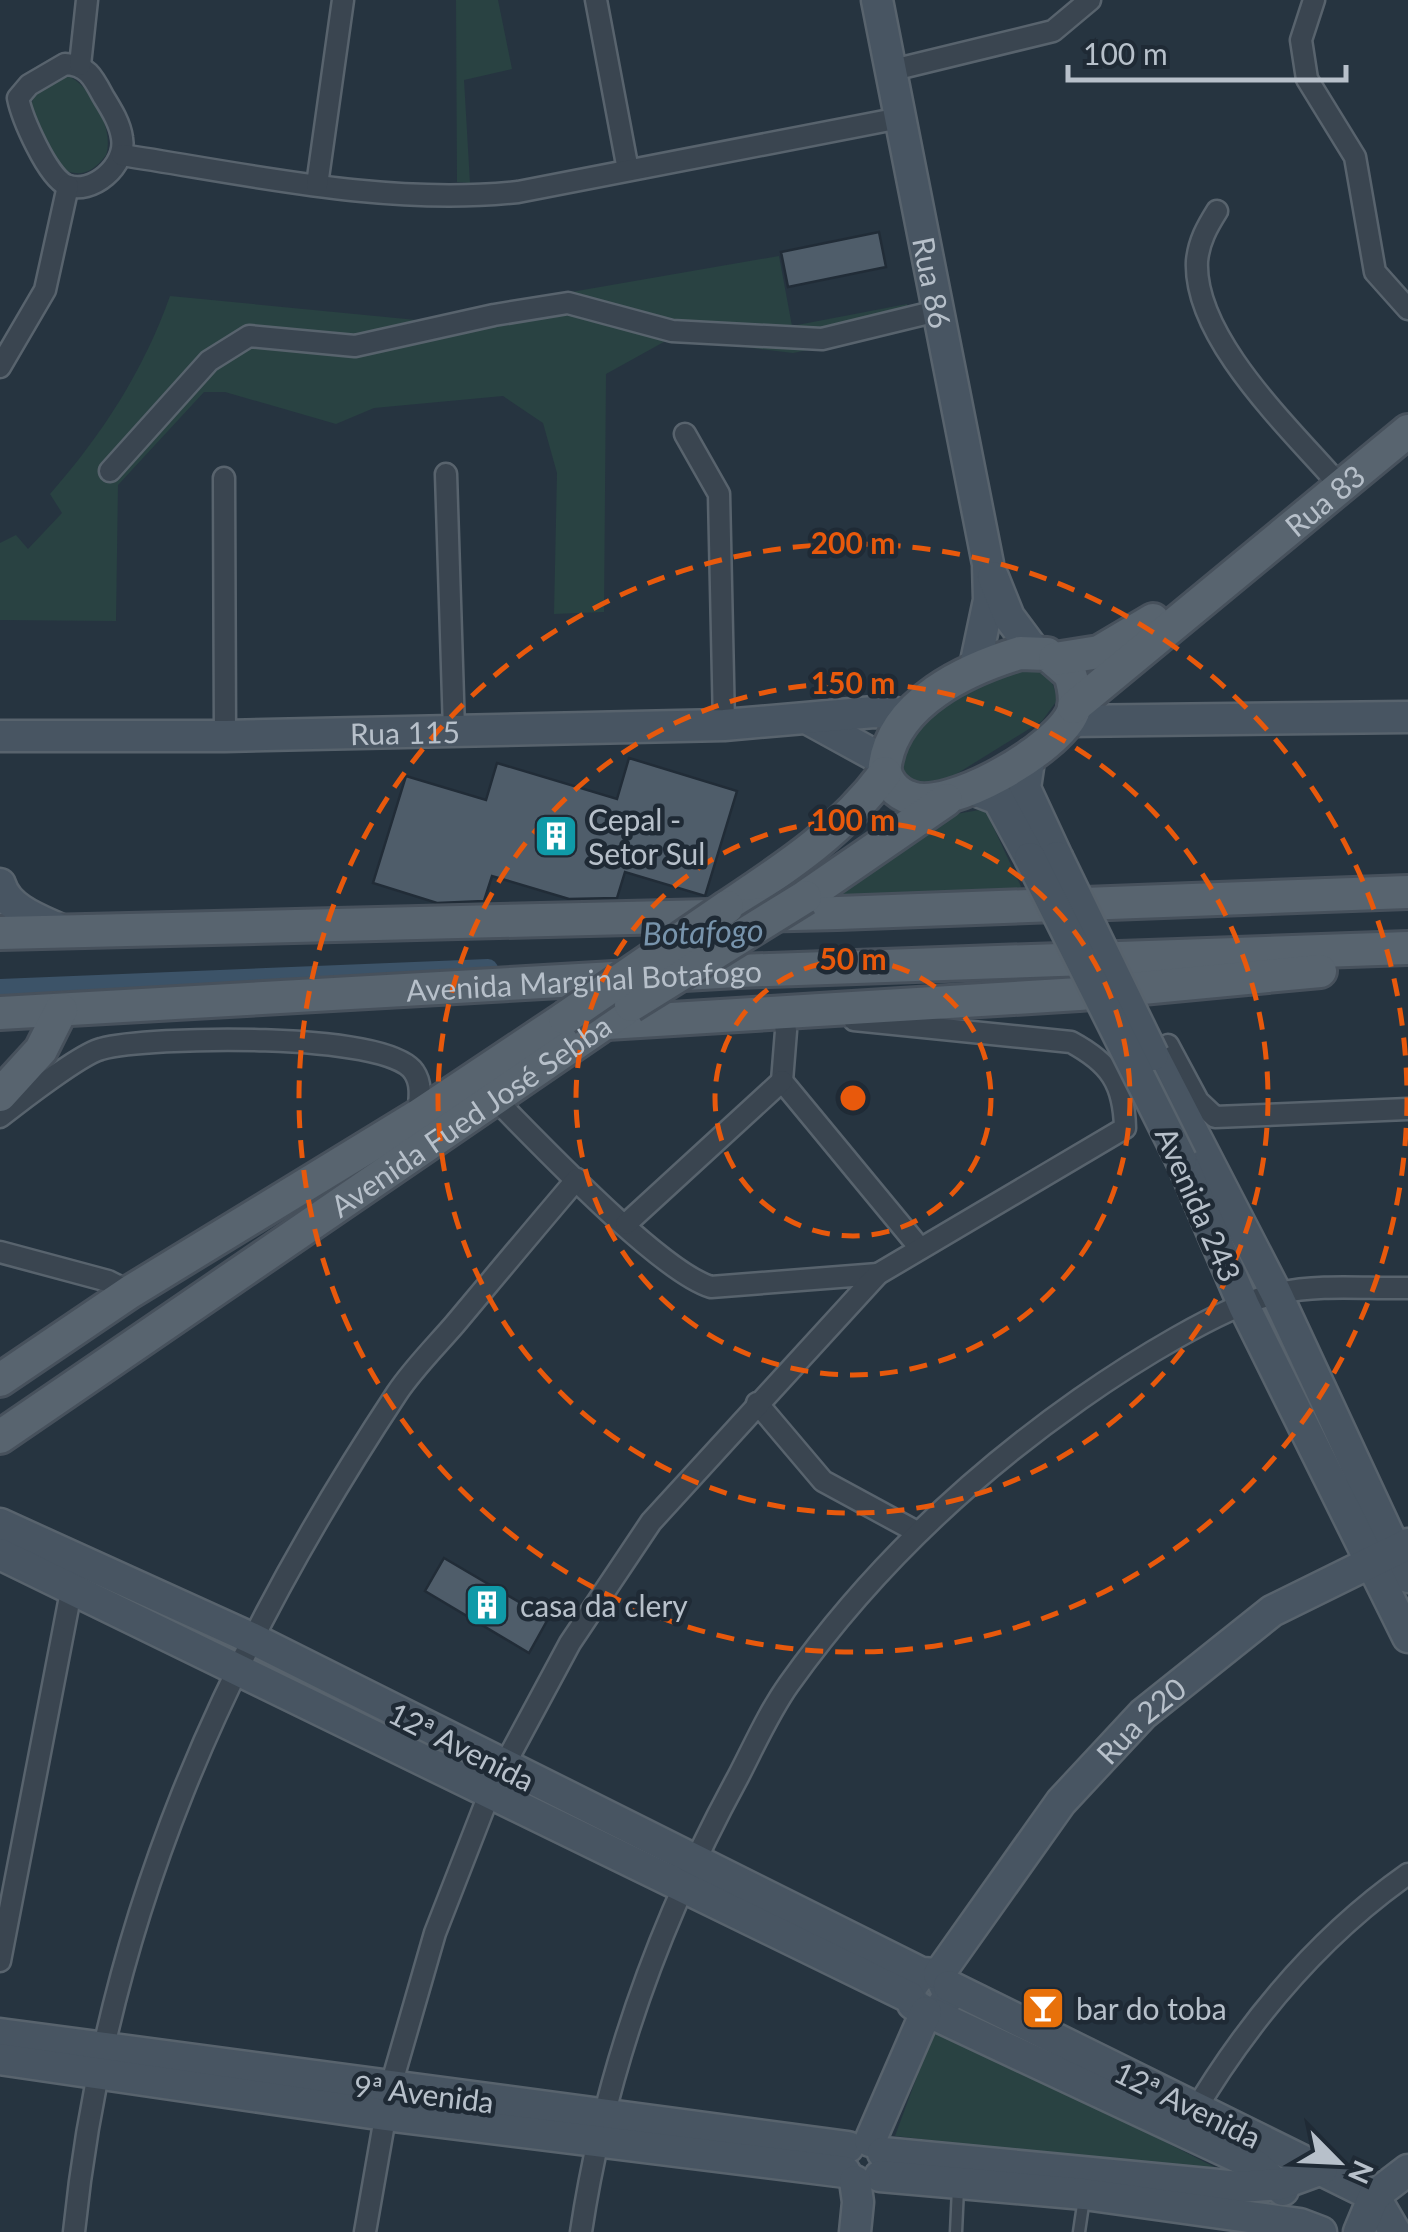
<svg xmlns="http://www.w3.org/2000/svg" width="1408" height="2232" viewBox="0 0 1408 2232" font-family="Lato,sans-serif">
	<rect width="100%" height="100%" fill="#263440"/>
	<g fill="#294242">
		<path d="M456,0H498L512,69L464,80L470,183L457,182Z"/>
		<path d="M63,74C89,81 115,129 106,155C90,176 79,177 55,167L30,107L36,92Z"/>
		<path d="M779,256L792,326L907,304L911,329L793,353L671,338L606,374L604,612L554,614L557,473L543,423L503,396L374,408L336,424L225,392H204L118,485L116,621L0,620V543L16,535L28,549L62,513L50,494C102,435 144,370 170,296L437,322L554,295Z"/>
		<path d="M1029,662L1047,669L1058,699L1042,721L932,789L898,779L901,749L922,717Z"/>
		<path d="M985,809L1030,906L815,910L956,814Z"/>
		<path d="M936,2025L1230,2175L895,2136Z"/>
	</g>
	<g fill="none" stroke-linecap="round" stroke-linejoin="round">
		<path stroke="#3c5368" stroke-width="20" d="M0,989L488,969"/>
	</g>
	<g fill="#4f5d6a" stroke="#212c37" stroke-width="2.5">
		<path d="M879,232L886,267L788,287L781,252Z"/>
		<path d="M629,758L737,791L705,896L625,872L617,898L569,899L492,876L484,901L437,903L373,883L406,776L486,800L497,763L617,799Z"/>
		<path d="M444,1558L548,1619L529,1653L425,1591Z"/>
	</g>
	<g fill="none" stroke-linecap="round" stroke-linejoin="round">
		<g stroke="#58636d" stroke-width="15">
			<g id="lane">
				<path d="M956,2232L958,2188"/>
				<path d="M1079,2232L1084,2198"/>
			</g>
		</g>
		<g stroke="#58636d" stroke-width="25">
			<g id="street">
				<path d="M596,0L628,170"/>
				<path d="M1314,0L1301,40L1307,79L1355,157L1375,272L1408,309"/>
				<path d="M65,64C87,65 93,77 103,96C111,109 120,123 122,138C127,165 92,196 66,185C47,176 22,118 18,98L29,85Z"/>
				<path d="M80,65L87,0"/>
				<path d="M893,70L1053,31L1090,0"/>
				<path d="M122,155C252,175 387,206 518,192L900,118"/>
				<path d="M317,185L343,0"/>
				<path d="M1217,211C1207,227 1199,241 1197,261C1193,339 1293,431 1341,487"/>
				<path d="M0,367L45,290L68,186"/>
				<path d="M685,434L719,494L724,725"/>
				<path d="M110,471L209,361L249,336L355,346L494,315L568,303L672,331L822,339L937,311"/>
				<path d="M446,474L454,730"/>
				<path d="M224,478L225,736"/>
				<path d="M1168,1045L1198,1101L1215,1117L1408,1109"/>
				<path d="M782,1081L786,1031L782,1012L790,1013"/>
				<path d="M782,1081L919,1247"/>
				<path d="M495,1099C538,1142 659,1271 711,1287L878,1274"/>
				<path d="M0,1117C19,1102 81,1054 101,1049C148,1036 388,1031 414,1072C423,1085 419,1102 418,1116"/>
				<path d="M626,1224L782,1081"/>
				<path d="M0,1252L108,1281L130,1292"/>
				<path d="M757,1403L823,1481L917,1532"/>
				<path d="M0,1961L73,1581"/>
				<path d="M1190,2119C1246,2024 1317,1938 1408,1874"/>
				<path d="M74,2232C106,1918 224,1655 397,1393C413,1369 436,1346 455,1324C496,1275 536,1227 577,1179"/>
				<path d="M365,2232L390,2089L435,1933L490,1792L570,1643L651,1522L878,1274L1125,1128C1124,1083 1110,1063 1071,1042L854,1020"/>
				<path d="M581,2232C605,2071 660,1920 738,1777C754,1746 769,1712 789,1684C868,1573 969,1477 1080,1399C1127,1366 1224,1304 1279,1293C1321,1284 1366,1289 1408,1288"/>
			</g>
		</g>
		<g stroke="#58636d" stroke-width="35">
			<g id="secondary">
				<path id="s1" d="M877,0L988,564L989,600L974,671"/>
				<path d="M993,577L1009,617L1035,652"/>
				<path d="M812,721L885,761"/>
				<path d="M1068,721L1408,717"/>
				<path id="s2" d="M0,736H225L724,725L874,712L909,714"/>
				<path d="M1030,754L1025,788L1057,857"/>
				<path d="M972,789L998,799L1030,858"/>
				<path d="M0,884C7,909 39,920 61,930"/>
				<path d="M1153,1055L1276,1293L1408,1577"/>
				<path d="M1181,1160L1244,1306L1408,1637"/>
				<path d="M0,1524L251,1638L921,1973L939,1974L949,1995L940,2010L926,2012L913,2004L909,1990L921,1973"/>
				<path d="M0,1554L909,1997"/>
				<path id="s3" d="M939,1974L1061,1802L1143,1714L1272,1611L1408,1544"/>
				<path d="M949,1986L1374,2196"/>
				<path d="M931,2013L1255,2165L1283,2190"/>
				<path d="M0,2034L848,2147"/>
				<path d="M0,2059L385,2115L845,2172"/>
				<path d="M870,2141L926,2012"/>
				<path d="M883,2153L1239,2187L1281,2184L1322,2169"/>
				<path d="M880,2176L1084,2194L1300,2224L1321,2232"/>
				<path d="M1374,2196L1395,2232"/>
				<path d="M855,2232L858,2202L855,2181"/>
				<path d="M1359,2232L1374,2196L1408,2170"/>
			</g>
		</g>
		<g stroke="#47515c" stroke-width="38">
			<g id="primary">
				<path d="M1020,653L1047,654L1070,674C1074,686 1077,699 1073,712C1058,749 949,812 911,798C897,794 883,780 885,765C894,702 967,669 1020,653Z"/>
				<path d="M1055,659L1099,652L1153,620"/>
				<path id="s4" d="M1074,707L1408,431"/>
				<path d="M805,897L946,800"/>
				<path d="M727,907C787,867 841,832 885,773"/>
				<path d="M0,933L838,913L1408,892"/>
				<path id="s5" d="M0,1013L737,971L1408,948"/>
				<path d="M607,1023L1079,994L1320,971"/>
				<path d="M0,1095L41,1050L61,1010"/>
				<path d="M0,1380L130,1292L418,1116L565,1018"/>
				<path id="s6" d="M0,1437L624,1010"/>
			</g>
		</g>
		<use href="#lane" stroke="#3a4550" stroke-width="10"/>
		<use href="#street" stroke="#3a4550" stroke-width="20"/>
		<use href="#secondary" stroke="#485562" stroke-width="30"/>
		<use href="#primary" stroke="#58646f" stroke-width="32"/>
		<g stroke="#58636d" stroke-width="35" stroke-linecap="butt">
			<g id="secondary-bridge">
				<path d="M1057,857L1153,1055"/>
				<path d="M1030,858L1181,1160"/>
			</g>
		</g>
		<g stroke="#47515c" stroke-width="38" stroke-linecap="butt">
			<g id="primary-bridge">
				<path d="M631,1005L805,897"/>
				<path d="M565,1018L727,907"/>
			</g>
		</g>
		<use href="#secondary-bridge" stroke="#485562" stroke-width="30"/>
		<use href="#primary-bridge" stroke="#58646f" stroke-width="32"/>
	</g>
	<g fill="none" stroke="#e8590c" stroke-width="5" stroke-dasharray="18 12">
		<circle cx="853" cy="1098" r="138"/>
		<circle cx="853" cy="1098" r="277"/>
		<circle cx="853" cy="1098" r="415"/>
		<circle cx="853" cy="1098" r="554"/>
	</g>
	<defs>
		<g id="building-square" transform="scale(2.25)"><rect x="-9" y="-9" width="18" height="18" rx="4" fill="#0f9aa8" stroke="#1f2a35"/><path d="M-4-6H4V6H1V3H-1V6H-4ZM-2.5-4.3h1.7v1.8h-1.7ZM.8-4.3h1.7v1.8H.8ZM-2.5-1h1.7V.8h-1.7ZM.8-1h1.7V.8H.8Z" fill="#fff"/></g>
		<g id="bar-square" transform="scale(2.25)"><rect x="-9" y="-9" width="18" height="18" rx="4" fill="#e8710a" stroke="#1f2a35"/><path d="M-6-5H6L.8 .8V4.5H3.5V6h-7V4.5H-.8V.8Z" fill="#fff"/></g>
	</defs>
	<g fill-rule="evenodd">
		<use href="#building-square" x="556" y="836"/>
		<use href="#building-square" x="487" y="1605"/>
		<use href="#bar-square" x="1043" y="2008"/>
	</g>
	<g text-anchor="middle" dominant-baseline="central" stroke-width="9" stroke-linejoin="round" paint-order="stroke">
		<g font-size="30" fill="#b7c0ca" stroke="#1f2a35">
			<text stroke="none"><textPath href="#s1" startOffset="288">Rua 86</textPath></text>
			<text stroke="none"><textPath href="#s4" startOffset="325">Rua 83</textPath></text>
			<text stroke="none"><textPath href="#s2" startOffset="405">Rua 115</textPath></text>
			<text stroke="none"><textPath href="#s5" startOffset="585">Avenida Marginal Botafogo</textPath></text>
			<text stroke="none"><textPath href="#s6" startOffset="570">Avenida Fued José Sebba</textPath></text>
			<text transform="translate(1199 1204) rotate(66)">Avenida 243</text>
			<text stroke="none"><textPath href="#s3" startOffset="325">Rua 220</textPath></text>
			<text transform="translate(462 1746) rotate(27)">12ª Avenida</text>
			<text transform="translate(424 2093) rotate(7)">9ª Avenida</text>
			<text transform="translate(1188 2104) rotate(26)">12ª Avenida</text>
		</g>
		<g font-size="30" fill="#b7c0ca" stroke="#1f2a35" text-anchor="start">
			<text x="588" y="819">Cepal -<tspan x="588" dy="34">Setor Sul</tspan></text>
			<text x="520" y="1605">casa da clery</text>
			<text x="1076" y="2008">bar do toba</text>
		</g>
		<g font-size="32" font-style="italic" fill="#7894ac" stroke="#1f2a35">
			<text transform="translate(703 931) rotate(-2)">Botafogo</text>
		</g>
	</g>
	<circle cx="853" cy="1098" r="15" fill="#e8590c" stroke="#1f2a35" stroke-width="5"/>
	<g font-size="30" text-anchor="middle" font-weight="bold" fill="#e8590c" stroke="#1f2a35" stroke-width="9" stroke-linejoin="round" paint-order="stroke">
		<text x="853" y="554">200 m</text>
		<text x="853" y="694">150 m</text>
		<text x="853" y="831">100 m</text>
		<text x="853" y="970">50 m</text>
	</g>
	<g transform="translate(1338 2162) rotate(114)" stroke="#1f2a35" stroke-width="8" paint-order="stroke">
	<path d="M0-8L18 38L0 25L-18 38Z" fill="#b7c0ca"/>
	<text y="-15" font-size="28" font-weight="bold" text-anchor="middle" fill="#b7c0ca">N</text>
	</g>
	<path d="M1068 65v15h278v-15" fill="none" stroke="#b7c0ca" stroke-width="5"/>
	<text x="1083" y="65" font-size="30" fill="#b7c0ca" stroke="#1f2a35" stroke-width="8" paint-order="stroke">100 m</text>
</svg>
